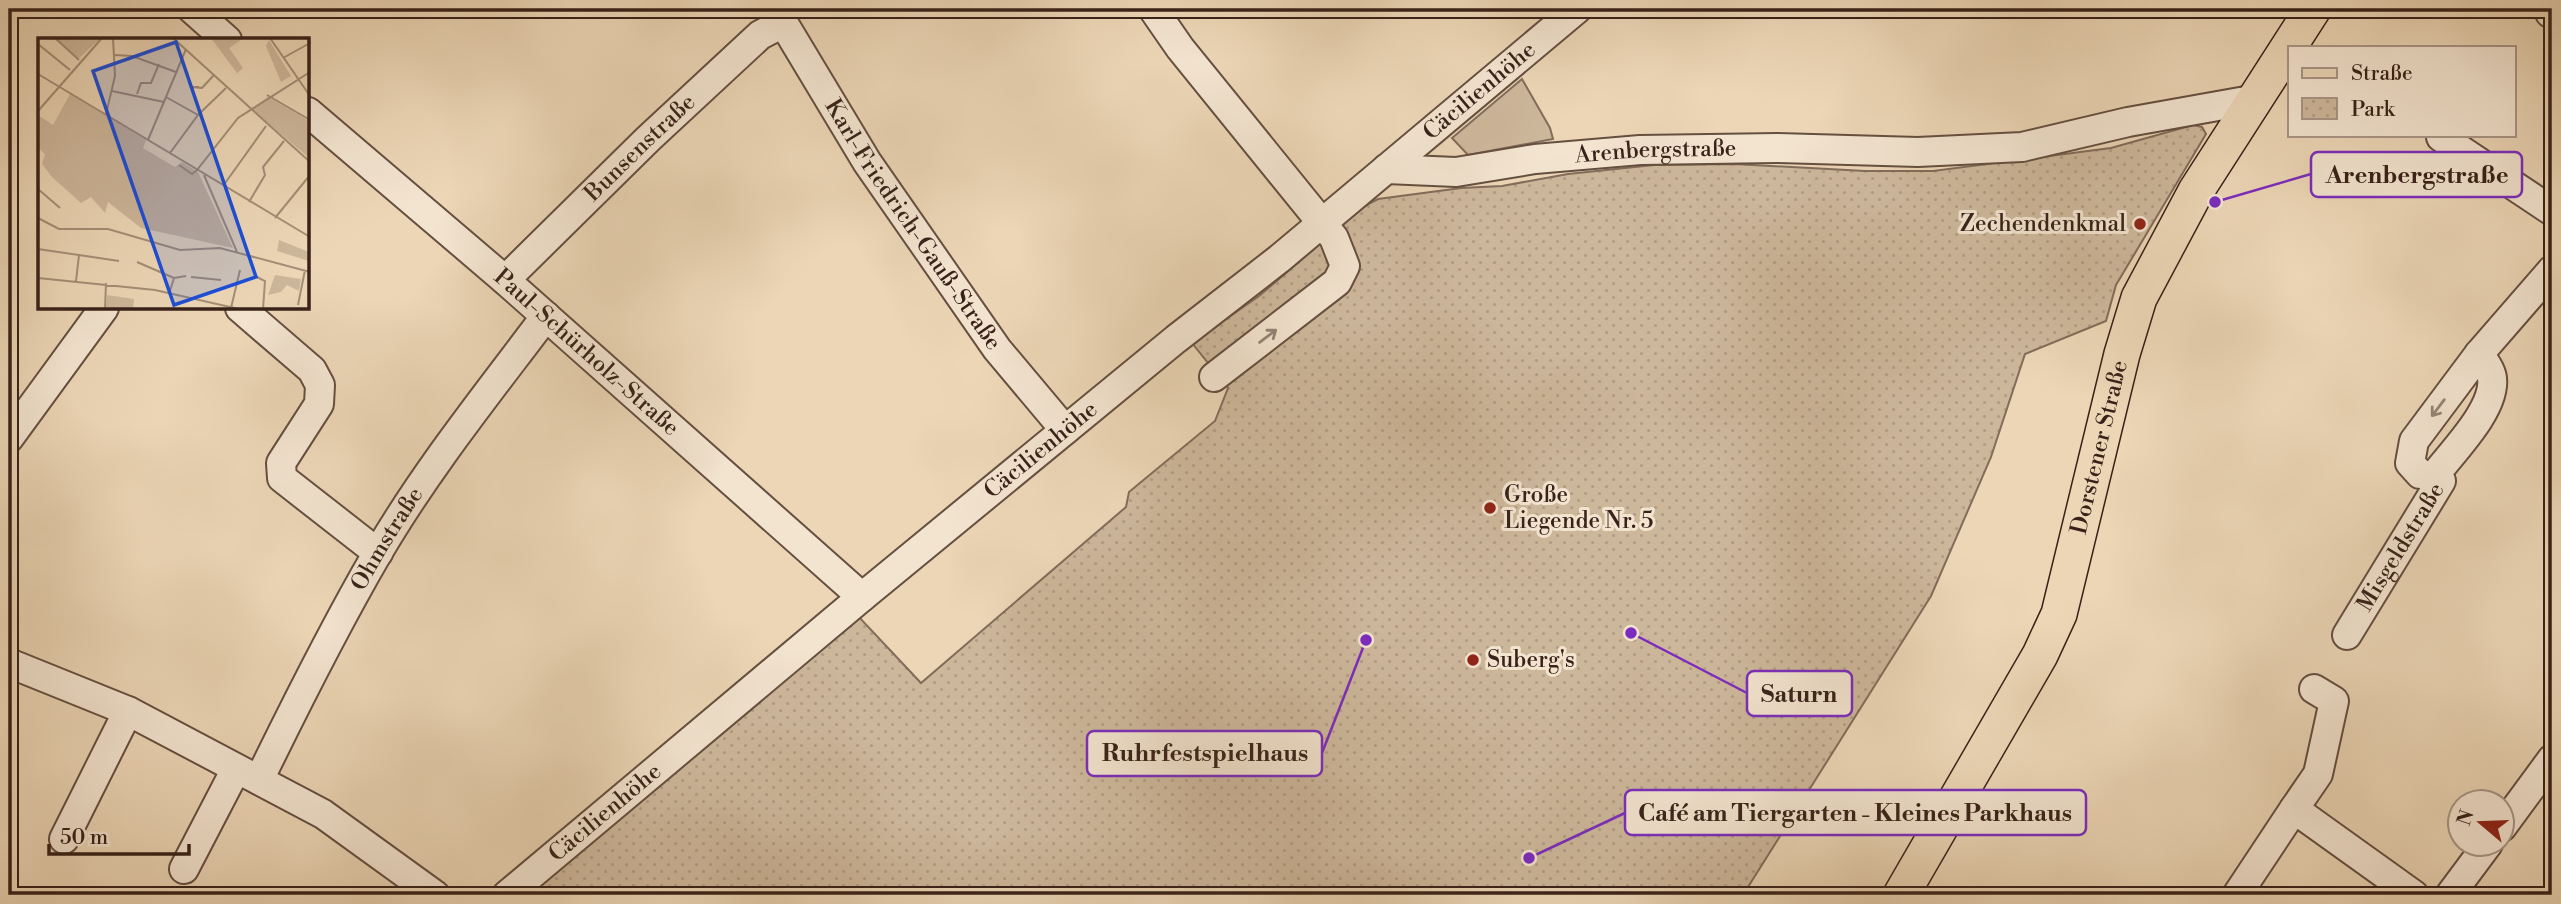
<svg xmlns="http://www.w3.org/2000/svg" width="2561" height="904" viewBox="0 0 2561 904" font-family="'Libre Bodoni',serif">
	<defs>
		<pattern id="park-dots" width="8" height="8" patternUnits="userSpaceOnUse" patternTransform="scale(1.75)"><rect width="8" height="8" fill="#cdb79b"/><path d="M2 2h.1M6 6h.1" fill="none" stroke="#b19d85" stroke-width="1.8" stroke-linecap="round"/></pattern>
	</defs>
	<rect width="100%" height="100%" fill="#ecd6b6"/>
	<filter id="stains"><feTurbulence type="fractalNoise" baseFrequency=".00286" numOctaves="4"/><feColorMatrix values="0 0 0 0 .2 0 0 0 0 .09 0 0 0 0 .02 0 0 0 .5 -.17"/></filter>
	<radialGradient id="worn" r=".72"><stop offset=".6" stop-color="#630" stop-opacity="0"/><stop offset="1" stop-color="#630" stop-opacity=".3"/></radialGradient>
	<path fill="#cdb79b" stroke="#826c5a" stroke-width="2" d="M1522,79L1550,128L1553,139L1468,155L1452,138Z"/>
	<path fill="url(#park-dots)" stroke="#826c5a" stroke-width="2" d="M2193,125L2202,127L2206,134L2116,285L2106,321L2025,354L1991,457L1931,596L1743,895H524L859,617L921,683L1126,507L1129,492L1215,421L1228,388L1192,343L1259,296L1314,249L1341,218L1378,199L1461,188L1502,186L1568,174L1654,165L1734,164L1865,171H1933L2111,148Z"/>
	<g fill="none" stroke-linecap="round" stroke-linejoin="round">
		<g stroke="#654f40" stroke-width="32">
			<g id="minor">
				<path d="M192,9L227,40"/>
				<path id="s1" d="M775,9L867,162L997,349L1065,430"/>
				<path d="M1153,9L1180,48L1334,238L1345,266L1337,282L1214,377"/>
				<path d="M2550,13L2552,11"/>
				<path id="s2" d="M308,112L505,280L862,597"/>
				<path d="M2441,137L2552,211"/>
				<path id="s3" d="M1386,169L1456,172L1535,159L1640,150L1777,148L1918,152L2022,147L2128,122L2257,99"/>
				<path id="s4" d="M505,280L648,139L760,35L783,23"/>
				<path d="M240,308L312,370L320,385L319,404L281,463L282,478L378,553"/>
				<path d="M9,438L104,308"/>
				<path d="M2434,476L2420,474L2410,463L2414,441L2479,354L2552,270"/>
				<path d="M2434,476C2452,452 2496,409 2492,378C2491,370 2484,361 2479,354"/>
				<path id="s5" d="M2347,635L2441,481L2434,476"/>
				<path d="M9,663L128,711L323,814L435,895"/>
				<path d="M2314,689L2334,701L2318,774L2294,809L2414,895"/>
				<path id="s6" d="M259,780C296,704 334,628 377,554C426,470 488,393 546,316"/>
				<path d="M2502,827L2552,759"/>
				<path d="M64,839L128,711"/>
				<path d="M184,869L236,769"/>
				<path id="s7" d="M507,895L862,597L1176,339L1279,259L1577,9"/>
				<path d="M2237,895L2294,809"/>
				<path d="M2450,895L2488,844"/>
			</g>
		</g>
		<g stroke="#382219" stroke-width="38">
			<g id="major">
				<path id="s8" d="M1901,895L2040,655L2059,614L2122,354L2139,298L2196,191L2313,9"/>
			</g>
		</g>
		<use href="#minor" stroke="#f3e4d0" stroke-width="28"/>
		<use href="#major" stroke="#ecd6b6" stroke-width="35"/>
	</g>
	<defs><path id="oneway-shaft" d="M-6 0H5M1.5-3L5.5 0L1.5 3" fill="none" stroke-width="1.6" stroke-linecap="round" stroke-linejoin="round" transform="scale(1.75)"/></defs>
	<g stroke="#968374">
		<use href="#oneway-shaft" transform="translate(1268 336) rotate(-37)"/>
		<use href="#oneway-shaft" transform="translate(2438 408) rotate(127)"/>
	</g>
	<g fill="#8f2418" stroke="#f3e4d0" stroke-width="2.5">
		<circle cx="2140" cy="224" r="7"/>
		<circle cx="1490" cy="508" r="7"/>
		<circle cx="1473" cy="660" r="7"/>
	</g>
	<g text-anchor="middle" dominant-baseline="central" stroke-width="6" stroke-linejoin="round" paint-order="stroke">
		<g font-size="23" fill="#382219" stroke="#f3e4d0">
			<text stroke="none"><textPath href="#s7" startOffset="1262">Cäcilienhöhe</textPath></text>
			<text stroke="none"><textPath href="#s4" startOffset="189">Bunsenstraße</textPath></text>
			<text stroke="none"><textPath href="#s3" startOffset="271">Arenbergstraße</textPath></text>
			<text stroke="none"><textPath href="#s1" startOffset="256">Karl-Friedrich-Gauß-Straße</textPath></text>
			<text stroke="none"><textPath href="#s2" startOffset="368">Paul-Schürholz-Straße</textPath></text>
			<text stroke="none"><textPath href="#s8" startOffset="494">Dorstener Straße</textPath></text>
			<text stroke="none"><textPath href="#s7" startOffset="695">Cäcilienhöhe</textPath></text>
			<text stroke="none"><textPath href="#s6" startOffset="273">Ohmstraße</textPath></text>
			<text stroke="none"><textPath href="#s5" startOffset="103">Misgeldstraße</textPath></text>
			<text stroke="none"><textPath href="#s7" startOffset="128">Cäcilienhöhe</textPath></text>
		</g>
		<g font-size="23" fill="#382219" stroke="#f3e4d0" text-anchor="start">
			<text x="2126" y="224" text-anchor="end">Zechendenkmal</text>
			<text x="1504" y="495">Große<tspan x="1504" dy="26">Liegende Nr. 5</tspan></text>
			<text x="1487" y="660">Suberg's</text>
		</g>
	</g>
	<g transform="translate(38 38)">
		<rect width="271" height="271" fill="#ecd6b6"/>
		<path d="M18,0H63L40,21ZM206,0L191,10L205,30L195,39L199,35L173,0ZM231,2L253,38L243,44L228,8Z" fill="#cdb79b"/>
		<path d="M241,202L271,214V223L239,213Z" fill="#cdb79b"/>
		<path d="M230,59L271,83V120L214,71Z" fill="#cdb79b"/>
		<path d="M32,56L108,102L105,110L137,129L144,124L160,134L195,210L103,190L70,164L67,175L53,159L43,165L14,139L4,126L7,116L0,110V77L15,87ZM237,237L263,241L261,253L249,247L243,254L230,257ZM69,257L96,261L95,271H68Z" fill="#cdb79b"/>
		<path fill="none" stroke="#a48e77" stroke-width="2" d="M17,0L41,22M135,0L272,124M232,0L272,58M0,6L32,32M77,17L94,18L138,34M245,20L272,5L269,0M0,36L272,199M161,49H153L164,50L176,37M74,53L126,64M99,56L103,45H113L121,26M229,57L272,82M128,59L160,77M0,73L64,0M68,76L77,38L75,0M110,102L148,11M132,115L160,77L188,50M141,127L154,136L159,132M159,132L200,80L272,34M166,137L199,214M185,148L228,88M0,151L22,170M211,164L227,137L225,129L246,103M0,180L21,191H70L142,212L182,210L272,234M237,180L272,137M0,211L41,217L38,243M41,217L81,223M99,224L136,240M217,238L227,243L225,271M153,239L183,242M0,240L117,252L201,271M131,256L136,240L148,238M260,267L267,232M193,270L202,232M67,271L68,245"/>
		<path fill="#1d4ed8" fill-opacity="0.15" stroke="#1d4ed8" stroke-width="3.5" d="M138,4L218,239L136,267L55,33Z"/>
		<rect width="271" height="271" fill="none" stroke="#382219" stroke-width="3.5"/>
	</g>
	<path fill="none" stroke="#7b2cbf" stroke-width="2.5" d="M2215 202L2311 174M1631 633L1747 693M1366 640L1322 753M1529 858L1625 813"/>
	<g fill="#7b2cbf" stroke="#f3e4d0" stroke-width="2.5">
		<circle cx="2215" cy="202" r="7"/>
		<circle cx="1631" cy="633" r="7"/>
		<circle cx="1366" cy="640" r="7"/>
		<circle cx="1529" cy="858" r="7"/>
	</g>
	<g fill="#f3e4d0" stroke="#7b2cbf" stroke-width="2.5">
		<rect x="2311" y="152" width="211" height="45" rx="7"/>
		<rect x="1747" y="671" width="105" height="45" rx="7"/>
		<rect x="1087" y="731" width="235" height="45" rx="7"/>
		<rect x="1625" y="790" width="461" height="45" rx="7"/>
	</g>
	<g font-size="24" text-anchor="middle" font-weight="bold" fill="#382219">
		<text x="2417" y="183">Arenbergstraße</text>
		<text x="1799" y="702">Saturn</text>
		<text x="1205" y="761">Ruhrfestspielhaus</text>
		<text x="1855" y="821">Café am Tiergarten - Kleines Parkhaus</text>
	</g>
	<rect width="2561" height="904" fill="none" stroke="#ecd6b6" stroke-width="35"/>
	<rect x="10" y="10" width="2540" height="883" fill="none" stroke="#382219" stroke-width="3.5"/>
	<rect x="18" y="18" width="2526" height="869" fill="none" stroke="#382219" stroke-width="2"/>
	<rect x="2288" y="46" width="228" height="91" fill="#f3e4d0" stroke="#a89687" stroke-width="2"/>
	<rect x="2302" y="68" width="35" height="10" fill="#ecd6b6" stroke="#a89687" stroke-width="2"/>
	<text x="2351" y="80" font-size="21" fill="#382219">Straße</text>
	<rect x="2302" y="98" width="35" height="21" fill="url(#park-dots)" stroke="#a89687" stroke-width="2"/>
	<text x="2351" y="116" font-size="21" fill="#382219">Park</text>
	<g transform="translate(2481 823) rotate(289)"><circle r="33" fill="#f3e4d0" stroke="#a89687" stroke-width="2"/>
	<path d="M0-5L12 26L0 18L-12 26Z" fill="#8f2418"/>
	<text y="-10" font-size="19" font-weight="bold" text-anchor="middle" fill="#382219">N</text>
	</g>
	<path d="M49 844v10h140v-10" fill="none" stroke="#382219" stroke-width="3.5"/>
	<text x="60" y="844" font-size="21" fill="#382219" stroke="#f3e4d0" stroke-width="5" paint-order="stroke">50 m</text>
	<rect width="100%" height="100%" filter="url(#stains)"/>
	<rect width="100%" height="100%" fill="url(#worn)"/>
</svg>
